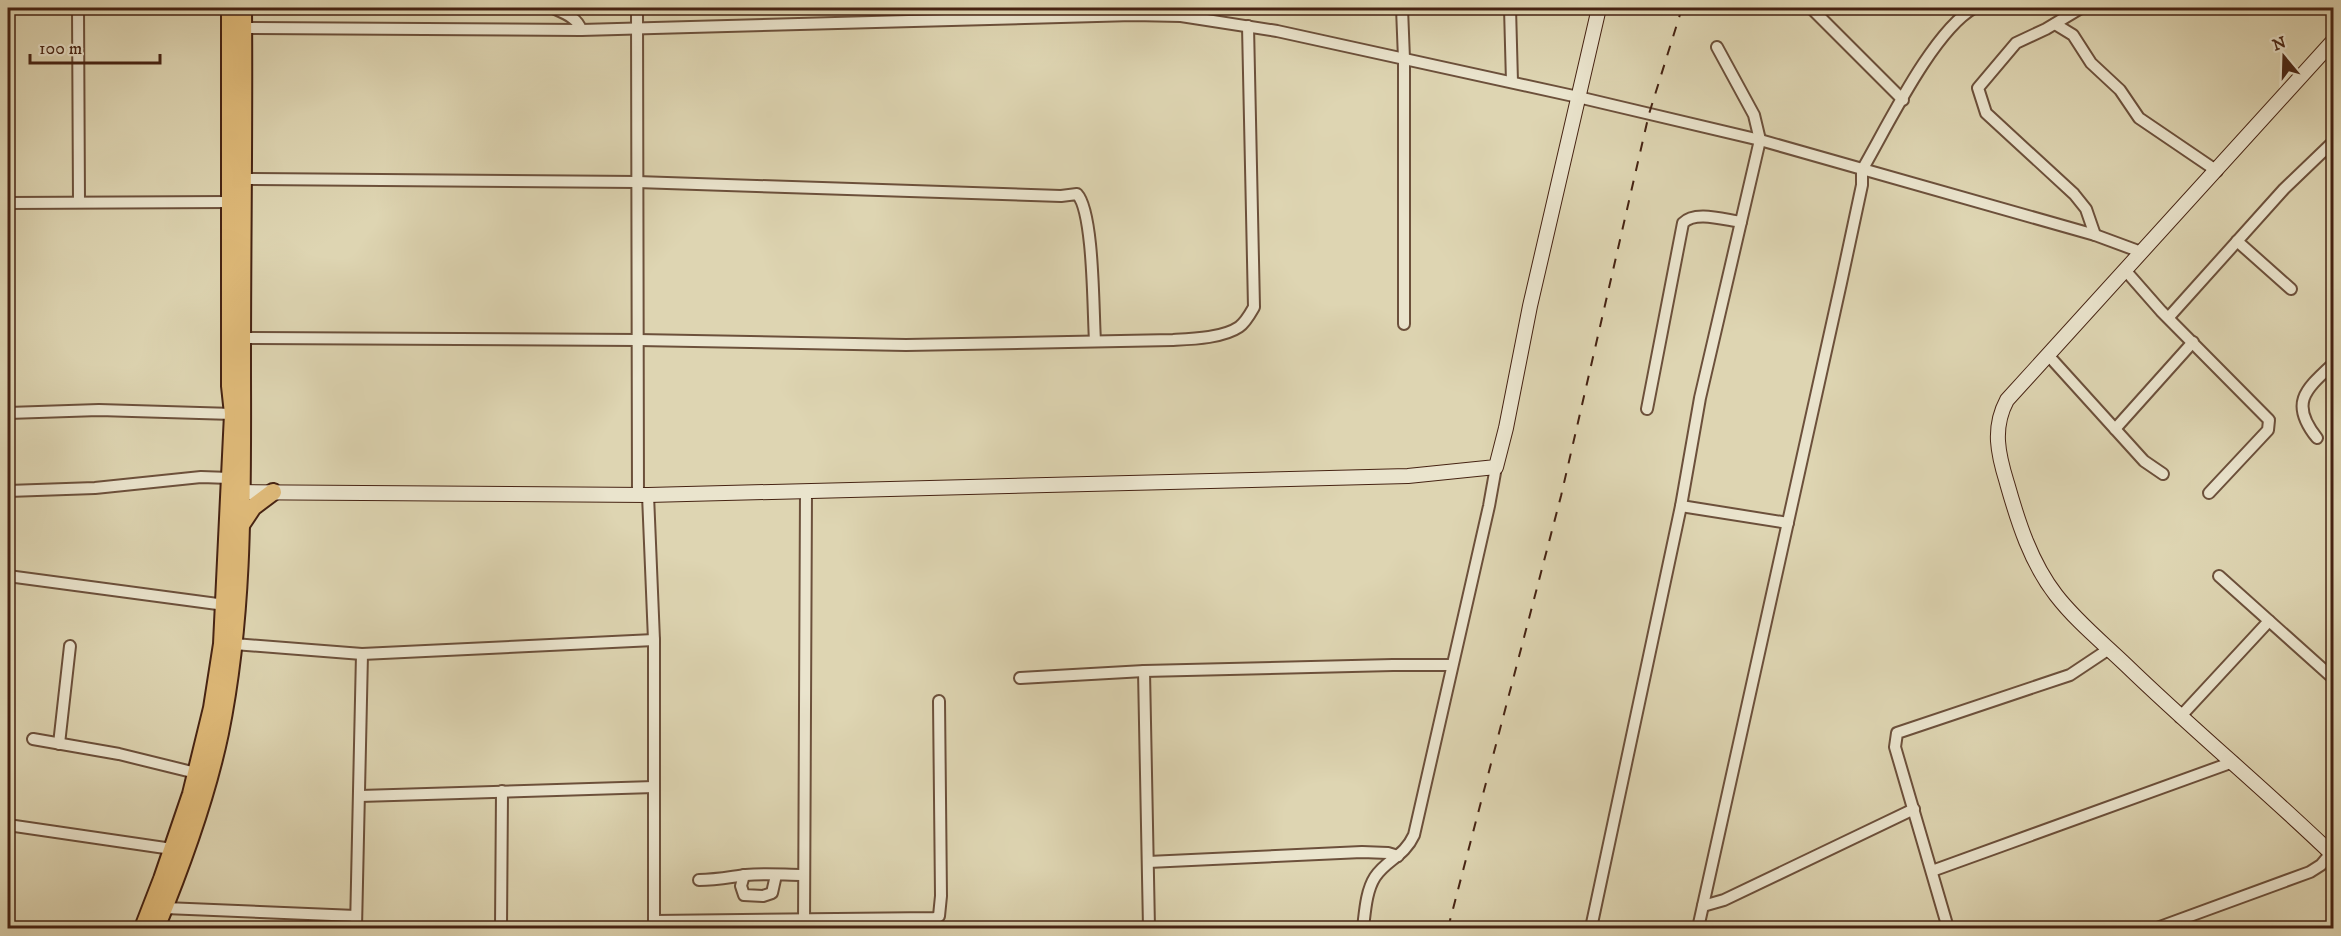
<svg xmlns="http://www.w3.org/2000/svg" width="2341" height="936" viewBox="0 0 2341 936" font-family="'IM FELL DW Pica',serif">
	<rect width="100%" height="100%" fill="#ded5b2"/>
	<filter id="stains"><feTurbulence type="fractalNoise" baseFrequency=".00333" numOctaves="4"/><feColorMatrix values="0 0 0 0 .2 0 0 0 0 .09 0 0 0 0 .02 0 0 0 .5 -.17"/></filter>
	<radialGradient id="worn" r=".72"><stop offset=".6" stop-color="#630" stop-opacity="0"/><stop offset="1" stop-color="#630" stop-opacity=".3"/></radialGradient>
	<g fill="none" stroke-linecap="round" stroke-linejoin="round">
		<g stroke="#6c503b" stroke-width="14">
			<g id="street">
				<path d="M78,8L79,202"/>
				<path d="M553,8C564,13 578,18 581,30"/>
				<path d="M637,8L638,495"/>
				<path d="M1402,8L1404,59V324"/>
				<path d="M1510,8L1512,82"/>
				<path d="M1811,8L1903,100"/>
				<path d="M2081,8L2046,29L2016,43L1978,88L1986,113L2074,194L2086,209L2095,235"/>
				<path d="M2055,24L2073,35L2091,63L2120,90L2139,118L2217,171"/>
				<path d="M239,28L581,30L1133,15L1181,16L1277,31L1578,97L1760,140L2095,235L2141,252"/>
				<path d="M243,179L637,182L1061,196L1077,194C1094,212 1093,312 1095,341"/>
				<path d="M8,203L230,202"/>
				<path d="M2237,241L2291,289"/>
				<path d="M2125,270L2161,311L2269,420L2268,430L2209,493"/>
				<path d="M2169,317L2284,189L2334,141"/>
				<path d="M242,338L638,340L906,345L1173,340C1192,339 1223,338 1239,327C1246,322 1250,314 1254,307L1248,26"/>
				<path d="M2048,355L2144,461L2163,474"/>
				<path d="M1647,409L1683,223C1695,210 1725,220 1741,222"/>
				<path d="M8,413L99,410L233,414"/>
				<path d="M2115,429L2193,342"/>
				<path d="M2317,438C2289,403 2305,390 2334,363"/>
				<path d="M8,491L95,488L201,477L230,478"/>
				<path d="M648,495L654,640V927"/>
				<path d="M1681,506L1788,523"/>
				<path d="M8,576L225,605"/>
				<path d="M2219,576L2334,679"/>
				<path d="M234,644L362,654L654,640"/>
				<path d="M1144,671L1149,928"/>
				<path d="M1020,678L1144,671L1393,665H1452"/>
				<path d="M2180,717L2269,621"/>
				<path d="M33,739L119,754L196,773"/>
				<path d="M59,744L70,646"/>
				<path d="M360,796L654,787"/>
				<path d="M8,825L172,849"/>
				<path d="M1148,862L1362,852L1388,853L1398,856"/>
				<path d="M1932,871L2233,762"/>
				<path d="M744,875L741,886L744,895L763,896L772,893L776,875"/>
				<path d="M699,880C716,880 730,877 746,875C765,873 785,875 804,875"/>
				<path d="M1703,906L1724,900L1914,809"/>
				<path d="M165,908L356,916"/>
				<path d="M654,921L935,918L939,916L941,896L939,701"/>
				<path d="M356,928L362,654"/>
				<path d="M501,928L502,791"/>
				<path d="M804,928L806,492"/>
				<path d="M1363,928C1365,912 1366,891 1375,877C1387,859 1404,857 1414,835L1489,506L1496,467"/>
				<path d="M1591,928L1681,506L1700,398L1760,140L1754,115L1717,47"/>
				<path d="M1698,928L1841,283L1862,185V170C1887,127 1933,31 1974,8"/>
				<path d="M1948,928L1895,747L1897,733L2070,675L2109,649"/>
				<path d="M2157,928L2310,872L2321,865L2331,853"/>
			</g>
		</g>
		<g stroke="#462313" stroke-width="16">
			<g id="secondary">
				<path d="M2334,40L2007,400C1992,428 1998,454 2007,483C2018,522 2031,563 2056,595C2076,621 2102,642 2126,665C2194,731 2266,790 2334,856"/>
				<path d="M233,492L648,495L1408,476L1496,467L1506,428L1530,306L1599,8"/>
			</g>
		</g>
		<g stroke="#462313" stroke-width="20">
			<g id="primary">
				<path d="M241,525L253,507L273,492"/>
				<path d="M143,928L162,879L191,794L212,708L222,644L233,414L230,386V8"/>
				<path d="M156,928C182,865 206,800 220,733C245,610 242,484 242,359C242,242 244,125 243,8"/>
			</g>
		</g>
		<use href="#street" stroke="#eae4cd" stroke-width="10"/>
		<use href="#secondary" stroke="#eae4cd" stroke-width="14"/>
		<use href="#primary" stroke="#dfba79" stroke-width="16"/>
		<path stroke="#462313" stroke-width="2" stroke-dasharray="10 10" stroke-linecap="butt" d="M1448,928L1561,496L1649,114L1682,8"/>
	</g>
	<rect width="2341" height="936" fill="none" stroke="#ded5b2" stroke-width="30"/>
	<rect x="9" y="9" width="2323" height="918" fill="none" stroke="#462313" stroke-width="3"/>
	<rect x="15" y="15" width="2311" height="906" fill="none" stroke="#462313" stroke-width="1.5"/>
	<g transform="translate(2284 57) rotate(341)" stroke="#eae4cd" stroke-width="4.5" paint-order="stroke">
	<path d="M0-4.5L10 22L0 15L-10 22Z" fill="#462313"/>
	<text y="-9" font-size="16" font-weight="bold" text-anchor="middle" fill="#462313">N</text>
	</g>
	<path d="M30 54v9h130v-9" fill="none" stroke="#462313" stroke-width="3"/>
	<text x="39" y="54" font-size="18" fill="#462313" stroke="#eae4cd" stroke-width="4.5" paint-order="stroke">100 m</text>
	<rect width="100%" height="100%" filter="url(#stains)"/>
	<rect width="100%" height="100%" fill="url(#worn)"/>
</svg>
